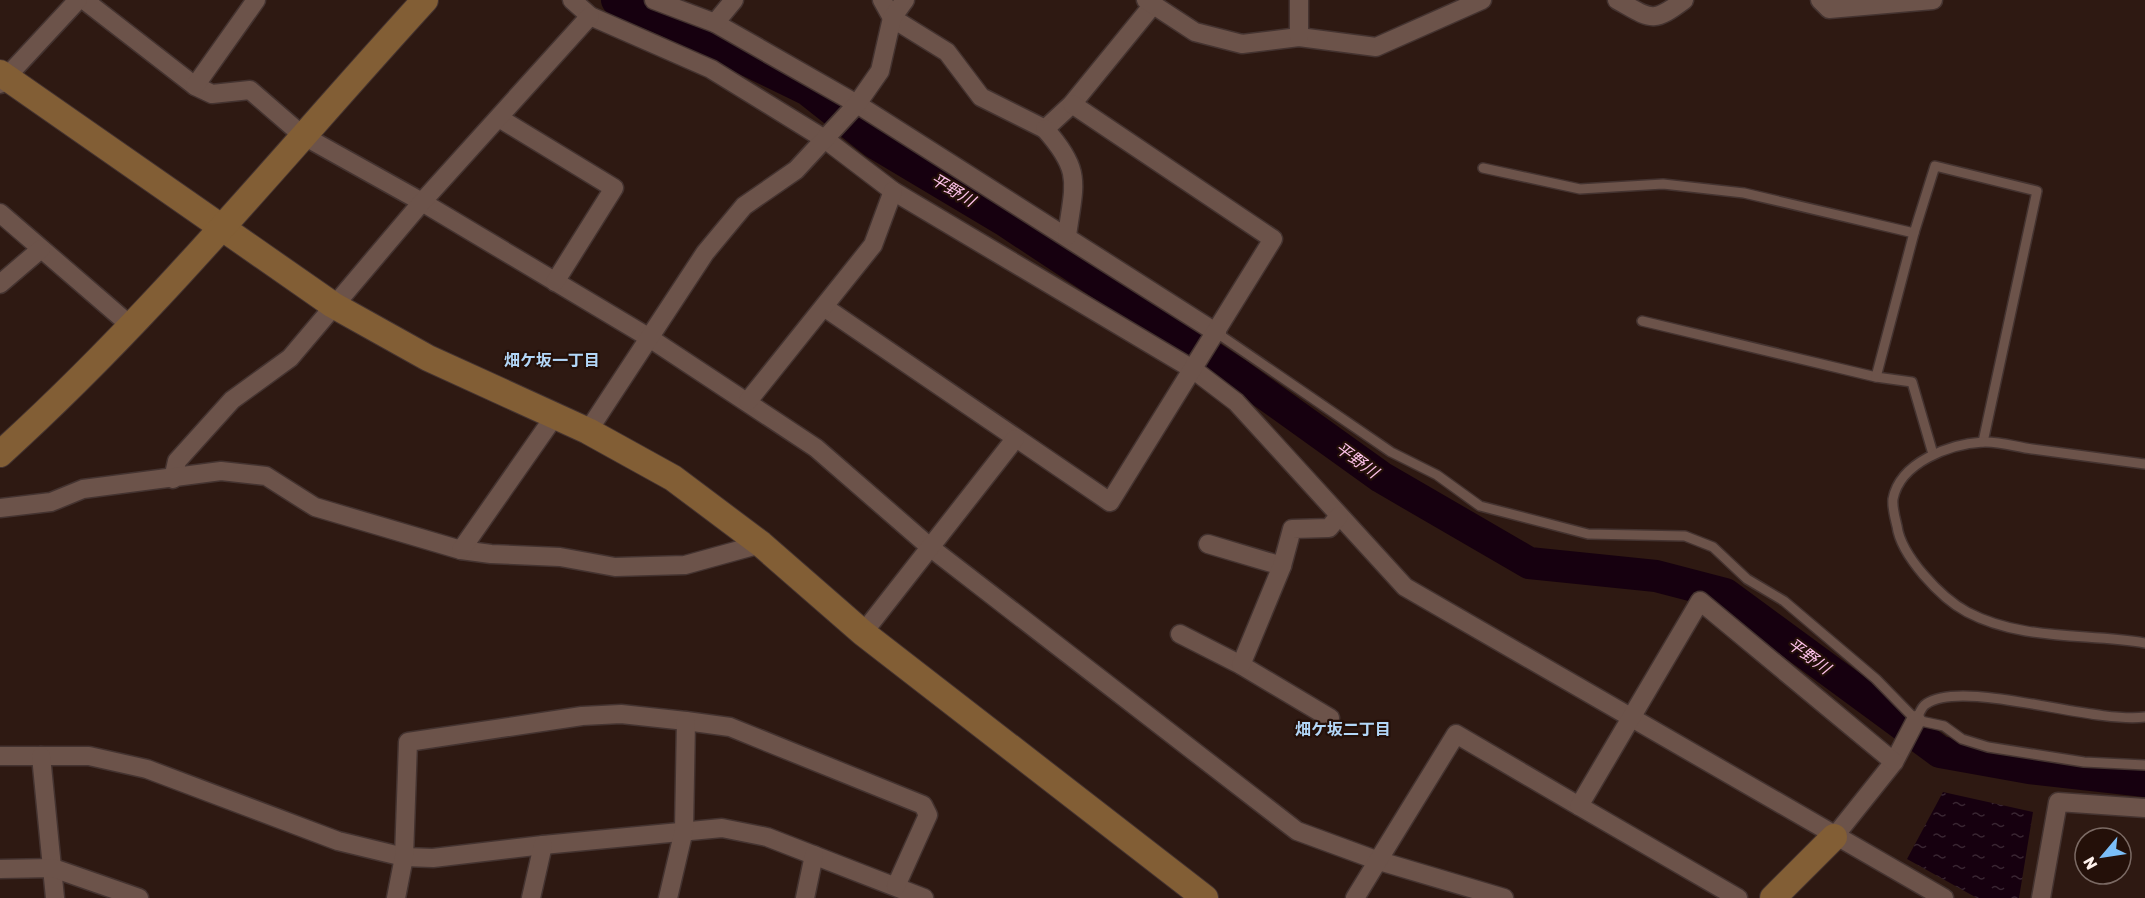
<svg xmlns="http://www.w3.org/2000/svg" width="2145" height="898" viewBox="0 0 2145 898" font-family="Rubik,'Noto Sans JP',sans-serif">
	<defs>
		<pattern id="water-ripples" width="26" height="14" patternUnits="userSpaceOnUse" patternTransform="scale(1.5)"><rect width="26" height="14" fill="#16000f"/><path d="M2 4q2-2 4 0t4 0M15 11q2-2 4 0t4 0" fill="none" stroke="#392632"/></pattern>
	</defs>
	<rect width="100%" height="100%" fill="#2e1912"/>
	<path fill="url(#water-ripples)" d="M1943,792L2033,812L2019,898H1977L1907,859Z"/>
	<g fill="none" stroke-linecap="round" stroke-linejoin="round">
		<path stroke="#16000f" stroke-width="5" d="M617,0H618"/>
		<path stroke="#16000f" stroke-width="32" d="M617,0L667,21L808,90L875,143L1004,220L1236,373L1381,477L1529,563L1656,576L1725,594L1940,752L2029,768L2145,781"/>
		<g stroke="#443330" stroke-width="12">
			<g id="lane">
				<path d="M1483,168L1580,189L1663,184L1744,193L1914,233"/>
				<path d="M1642,321L1876,377L1912,382L1933,454"/>
				<path d="M1217,333L1391,452L1437,475L1480,506L1588,534L1685,536L1713,547L1747,579L1784,601L1876,679L1916,720L1944,726L1962,739L1988,747L2084,762L2145,765"/>
				<path d="M1876,377L1914,233L1935,166L2037,191L1983,442"/>
				<path d="M2145,464C2107,459 2070,454 2032,449C2017,447 1998,441 1983,442C1950,444 1900,462 1893,499C1892,507 1895,518 1897,526C1901,556 1941,598 1967,612C2022,641 2086,633 2145,643"/>
				<path d="M1916,720C1919,715 1921,707 1926,704C1963,678 2091,724 2145,717"/>
			</g>
		</g>
		<g stroke="#443330" stroke-width="21">
			<g id="street">
				<path d="M84,0L195,86L212,94L250,90L302,135L422,202L648,337L816,448L931,548L1297,831L1376,860L1504,898"/>
				<path d="M572,0L590,16L711,69L826,140L893,191L1194,370L1236,402L1405,587L1944,898"/>
				<path d="M654,0L715,23L857,104L1217,333"/>
				<path d="M882,0L892,18L947,52L981,97L1045,129L1072,104L1152,6"/>
				<path d="M1146,0L1195,32L1242,44L1299,37L1376,47L1482,0"/>
				<path d="M1299,0V37"/>
				<path d="M1617,0C1651,19 1652,24 1684,0"/>
				<path d="M1820,0L1829,9L1933,0"/>
				<path d="M715,23L734,0"/>
				<path d="M0,84L78,0"/>
				<path d="M195,86L256,0"/>
				<path d="M499,118L614,188L555,282"/>
				<path d="M1045,129C1083,172 1074,183 1067,236"/>
				<path d="M0,213L131,326"/>
				<path d="M0,284L41,249"/>
				<path d="M824,307L1110,502L1273,239L1072,104"/>
				<path d="M748,401L873,245L893,191"/>
				<path d="M588,431L705,253L744,206L796,170L857,104L880,71L892,18L905,0"/>
				<path d="M173,479L177,461L232,400L290,358L422,202L590,16"/>
				<path d="M0,508L51,502L83,489L221,471L266,476L315,507L461,550L491,554L560,557L615,567L685,565L761,544"/>
				<path d="M1208,544L1282,566"/>
				<path d="M461,550L554,417"/>
				<path d="M863,633L1015,439"/>
				<path d="M1180,634L1241,665L1330,718"/>
				<path d="M1241,665L1282,566L1292,529L1329,528L1339,516"/>
				<path d="M0,756H89L147,769L338,841L404,857L433,858L543,845L722,828L767,837L924,898"/>
				<path d="M41,756L55,898"/>
				<path d="M1834,837L1894,762L1916,720"/>
				<path d="M0,869L53,868L139,898"/>
				<path d="M396,898L404,857L408,742L582,716L621,714L686,721L730,727L923,805L928,815L896,886"/>
				<path d="M531,898L543,845"/>
				<path d="M668,898L684,830L686,721"/>
				<path d="M805,898L814,855"/>
				<path d="M1355,898L1456,734L1579,806"/>
				<path d="M1738,898L1579,806L1700,601L1894,762"/>
				<path d="M2041,898L2058,802L2145,808"/>
			</g>
		</g>
		<g stroke="#443330" stroke-width="28">
			<g id="secondary">
				<path d="M0,73L333,305L428,358L588,431L673,478L761,544L863,633L1205,898"/>
				<path d="M0,454C154,315 285,153 425,0"/>
				<path d="M1773,898L1834,837"/>
			</g>
		</g>
		<use href="#lane" stroke="#6c534a" stroke-width="9"/>
		<use href="#street" stroke="#6c534a" stroke-width="18"/>
		<use href="#secondary" stroke="#825e35" stroke-width="26"/>
	</g>
	<g text-anchor="middle" dominant-baseline="central" stroke-width="4.5" stroke-linejoin="round" paint-order="stroke">
		<g font-size="16" font-style="italic" fill="#fec2ea" stroke="#241009">
			<text transform="translate(953 190) rotate(31)">平野川</text>
			<text transform="translate(1357 460) rotate(36)">平野川</text>
			<text transform="translate(1809 656) rotate(36)">平野川</text>
		</g>
		<g font-size="16" font-weight="bold" fill="#b3d7f8" stroke="#241009">
			<text x="552" y="360">畑ケ坂一丁目</text>
			<text x="1343" y="729">畑ケ坂二丁目</text>
		</g>
	</g>
	<g transform="translate(2103 856) rotate(241)"><circle r="28" fill="#241009" stroke="#7b6a64" stroke-width="1.5"/>
	<path d="M0-4.5L10 22L0 15L-10 22Z" fill="#7bbef8"/>
	<text y="-9" font-size="16" font-weight="bold" text-anchor="middle" fill="#fef1ed">N</text>
	</g>
</svg>
